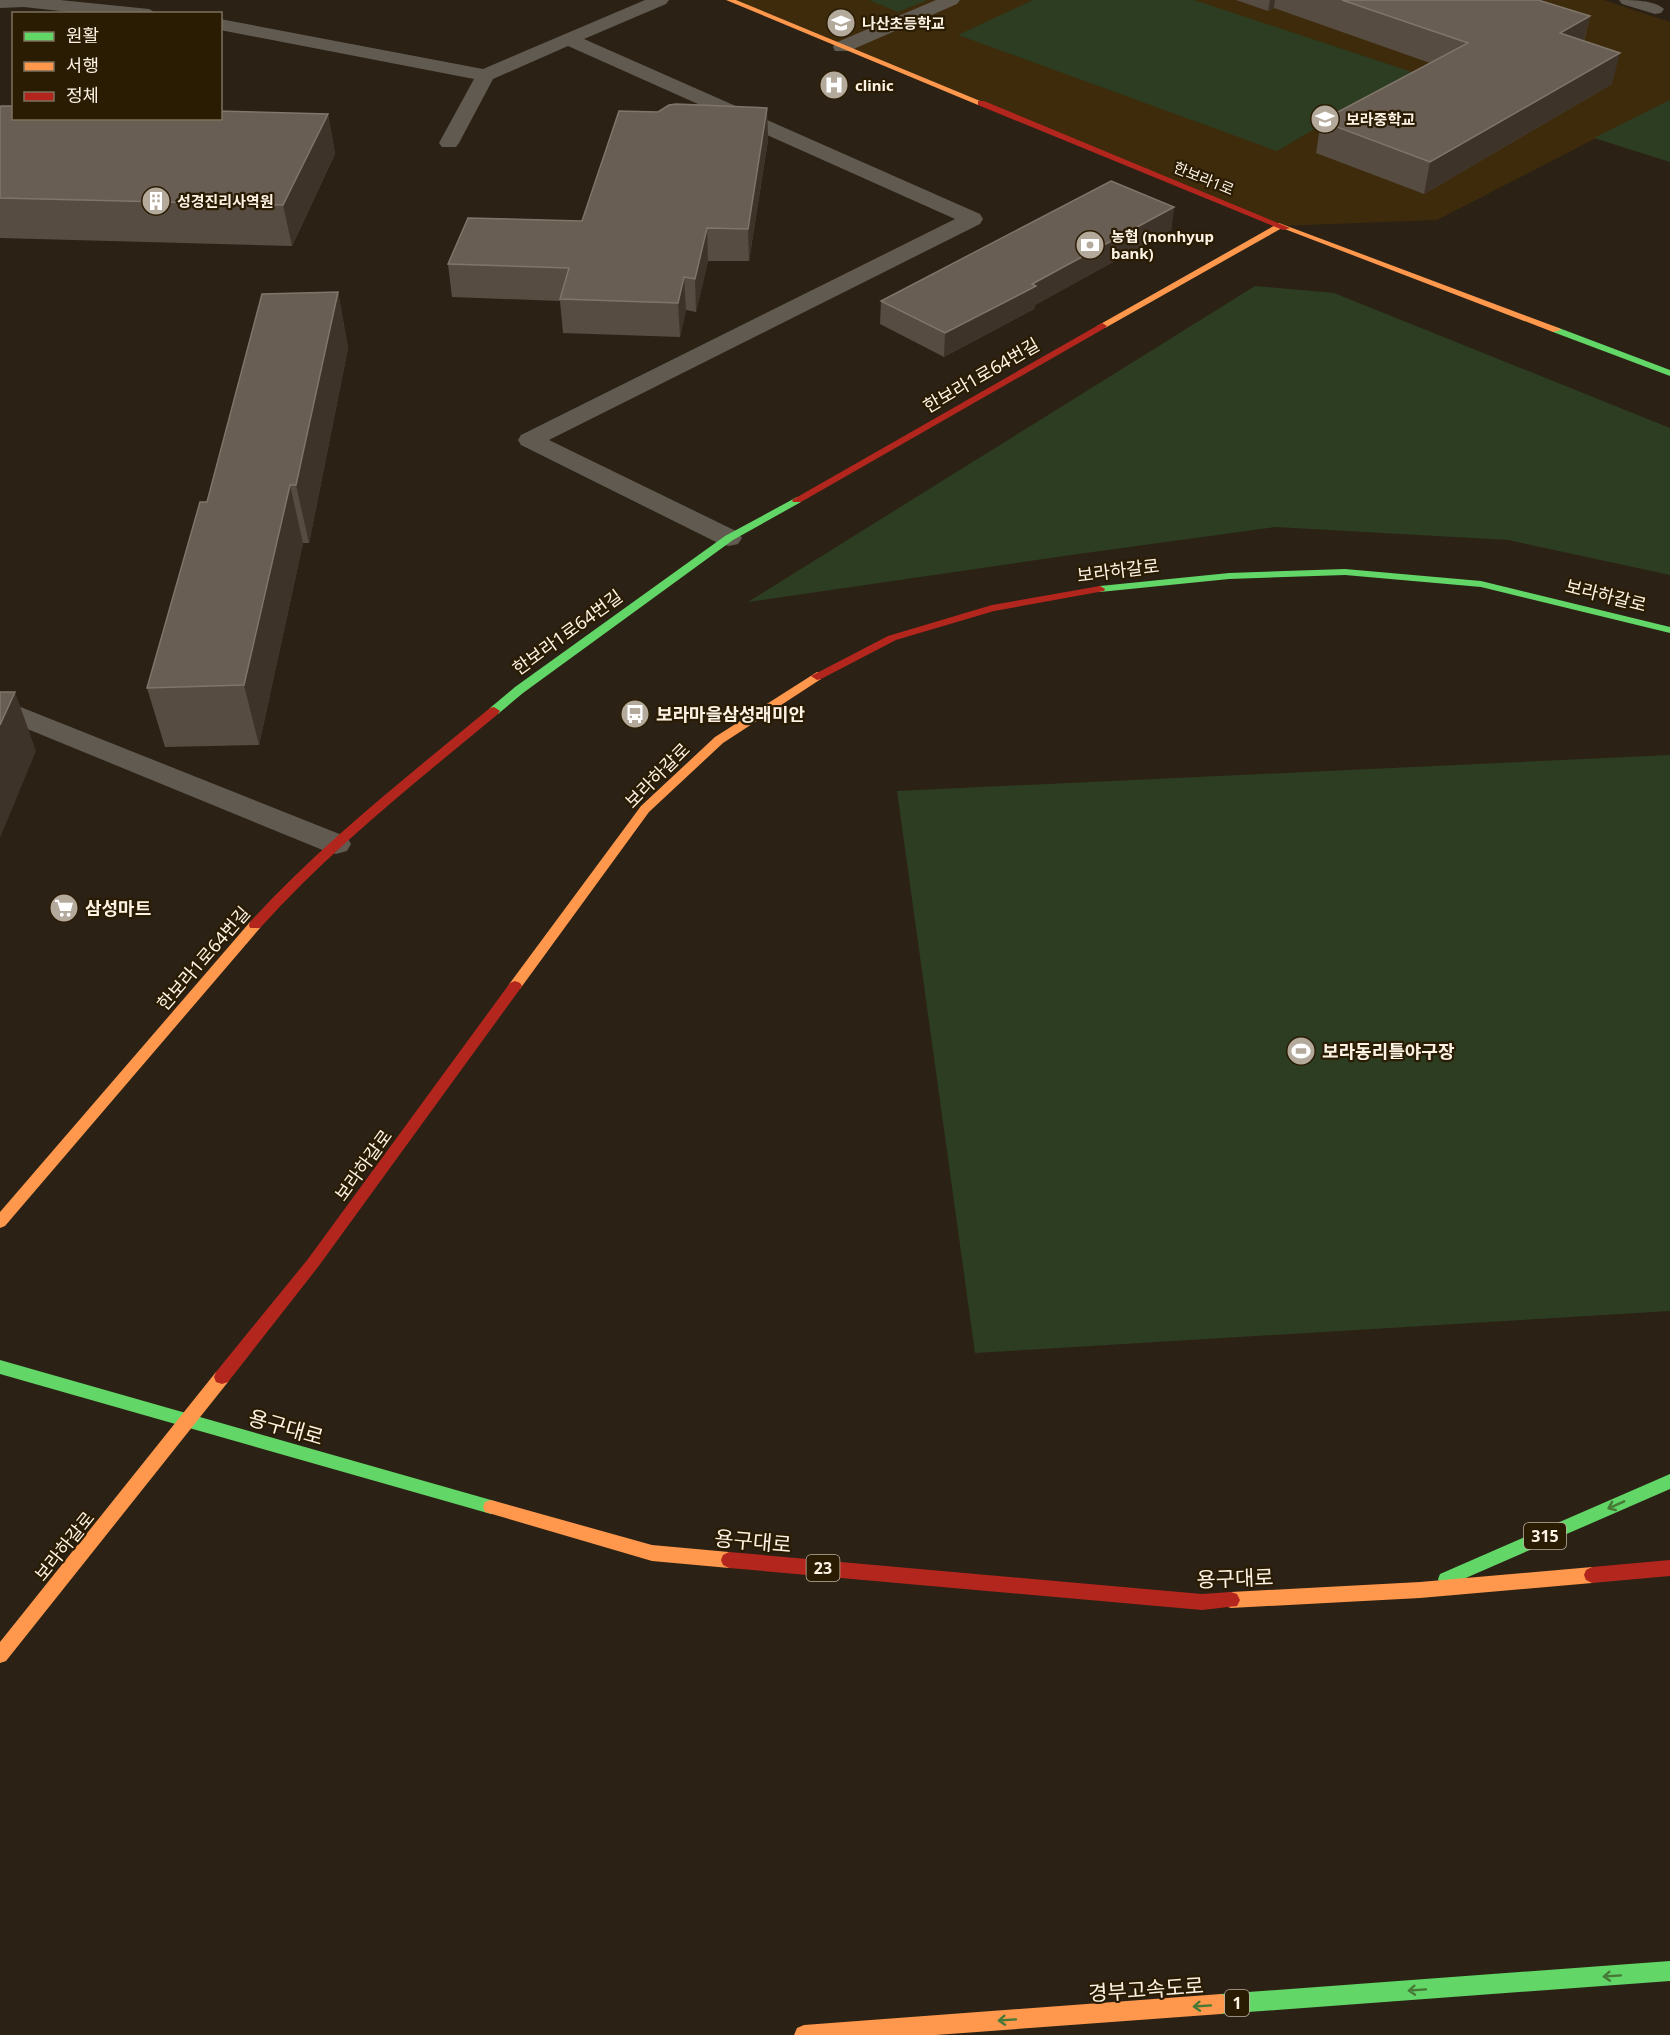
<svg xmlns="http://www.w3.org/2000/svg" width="1670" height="2035" viewBox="0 0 1670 2035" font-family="'Noto Sans','Noto Sans KR',sans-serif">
	<rect width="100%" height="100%" fill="#2b2215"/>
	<path fill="#3d2b0c" d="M730,0H1604L1670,22V100L1437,220L1279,226Z"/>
	<g fill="#2d3d21">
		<path d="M869,0H927L898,12Z"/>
		<path d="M1033,0H1194L1412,72L1277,151L958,35Z"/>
		<path d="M1670,100V162L1594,138Z"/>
		<path d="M1255,286L1334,293L1670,428V575L1508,540L1276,527L1071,555L748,602Z"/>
		<path d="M1670,755V1311L975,1353L897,791Z"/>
	</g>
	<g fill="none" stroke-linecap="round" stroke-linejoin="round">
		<path fill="#615a50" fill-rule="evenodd" d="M13,704L347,837L351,844L347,851L336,854L325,851L3,719L0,711L3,707Z"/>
		<g fill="#615a50" fill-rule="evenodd">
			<path d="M0,0H60L149,9L158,14H87L24,7L0,8Z"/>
			<path d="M645,0H669L666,4L584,39L980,214L983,219L980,224L549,440L738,532L742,538L738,544L729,546L720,544L521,445L518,440L521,435L955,219L568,46L493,79L459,143L456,147H442L439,143L474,79L220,30V19L483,69Z"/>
			<path d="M936,0H960L957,4L849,51H835L833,47L835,43Z"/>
			<path d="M1619,0C1633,0 1654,0 1664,9L1661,13L1655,14L1622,4Z"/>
		</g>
		<g fill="#63d668" fill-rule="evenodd">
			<path d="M1553,328H1559L1670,370V376L1553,332Z"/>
			<path d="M797,497L801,498V502L733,540L523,693L498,714H490L488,711L490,708L515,687L725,536Z"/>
			<path d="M1345,569L1481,581L1670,627V633L1481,587L1345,575L1229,579L1100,592L1095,589L1100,586L1229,573Z"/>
			<path d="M0,1360L491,1500L497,1502L499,1507L497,1512L491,1514L0,1374Z"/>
			<path d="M1670,1474V1489L1452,1584L1446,1587L1440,1584L1438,1579L1440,1574Z"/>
			<path d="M1670,1961V1981L1221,2014L1214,2011L1211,2004L1214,1997L1221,1994Z"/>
		</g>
		<g fill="#ff974d" fill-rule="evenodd">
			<path d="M726,0H736L985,103L978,105Z"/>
			<path d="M1279,223L1559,328L1561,330L1553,332L1282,228L1105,328L1097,326Z"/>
			<path d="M817,672L821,673V679L723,743L649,812L520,989H510L508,986L510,983L641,806L715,737Z"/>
			<path d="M255,920L260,922L261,925L260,928L5,1226L0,1228V1212L250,922Z"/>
			<path d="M222,1370L228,1372L230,1377L228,1382L6,1661L0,1663V1642L216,1372Z"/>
			<path d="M491,1500L652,1545L729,1552L735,1555L737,1560L735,1565L729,1568L652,1561L485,1512L483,1507L485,1502Z"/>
			<path d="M1592,1567L1598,1570L1600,1575L1598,1580L1592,1583L1420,1598L1231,1608L1225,1606L1222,1600L1225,1594L1231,1592L1420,1582Z"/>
			<path d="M1221,1994L1228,1997L1231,2004L1228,2011L1221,2014L936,2035H794L797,2028L804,2025Z"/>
		</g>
		<g fill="#b3261e" fill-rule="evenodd">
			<path d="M978,101H984L1290,228L1283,230L978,105Z"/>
			<path d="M1102,323L1107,326L1105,328L801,502H793L792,500Z"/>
			<path d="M1100,586L1105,589L1104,591L994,611L896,640L821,679L817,680L811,676L888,636L992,605Z"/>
			<path d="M494,707L500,711L498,714C416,782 332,848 260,928H250L249,925L250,922C323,842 407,777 490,708Z"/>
			<path d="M515,981L520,983L522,986L520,989L318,1267L228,1382L222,1384L216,1382L214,1377L216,1372L308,1259L510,983Z"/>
			<path d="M729,1552L1202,1594L1231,1592L1237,1594L1240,1600L1237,1606L1202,1610L729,1568L723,1565L721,1560L723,1555Z"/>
			<path d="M1670,1560V1576L1592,1583L1586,1580L1584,1575L1586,1570L1592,1567Z"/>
		</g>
	</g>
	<g fill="#574c41">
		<path d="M1236,0H1538L1590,16L1584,41L1612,84L1424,194L1316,153L1321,121L1430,63L1274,8L1268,11Z"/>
		<path d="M0,108L328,114L335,154L292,246L0,238Z"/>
		<path d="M767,108L768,140L749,261H708L696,312L686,310L680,337L563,333L560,301L452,297L448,264L582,221L658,112Z"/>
		<path d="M1174,207L1171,230L1035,305L1034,309L944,357L880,324L881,301Z"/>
		<path d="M338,292L348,348L309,543H303L259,745L165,747L147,688L207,502Z"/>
	</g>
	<g fill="#3e3328">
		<path d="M1270,0H1275L1274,8L1268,11Z"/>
		<path d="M1590,16L1582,47L1560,33Z"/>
		<path d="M1620,53L1612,84L1424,194L1430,162Z"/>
		<path d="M767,108L768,140L749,261L748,229Z"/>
		<path d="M328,114L335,154L292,246L283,205Z"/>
		<path d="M1174,207L1171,230L1035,305L1034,309L944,357L945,333Z"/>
		<path d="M707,228L708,261L696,312L695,279Z"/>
		<path d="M684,277L686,310L680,337L678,303Z"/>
		<path d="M338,292L348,348L309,543L296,485Z"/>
		<path d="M290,485L303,543L259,745L244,685Z"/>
		<path d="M15,692L36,751L0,838V725Z"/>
	</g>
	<g fill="#685e53" stroke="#80756a" stroke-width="1.5">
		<path d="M1342,0H1538L1590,16L1560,33L1620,53L1430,162L1321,121L1468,43Z"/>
		<path d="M676,104L767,108L748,229L707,228L695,279L684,277L678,303L560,299L569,268L448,264L468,218L582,221L619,111L658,112L669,105Z"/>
		<path d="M1,106H14V118H220V111L328,114L283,205L0,198V108Z"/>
		<path d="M1111,181L1174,207L1032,284L1036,286L945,333L881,301Z"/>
		<path d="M338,292L296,485H290L244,685L147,688L200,502H207L262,294Z"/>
		<path d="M0,692H15L0,725Z"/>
	</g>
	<defs><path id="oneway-shaft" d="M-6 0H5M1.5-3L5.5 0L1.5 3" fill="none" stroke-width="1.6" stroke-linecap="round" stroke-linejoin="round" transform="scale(1.5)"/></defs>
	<g stroke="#467836">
		<use href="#oneway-shaft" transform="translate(1616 1505) rotate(156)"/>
		<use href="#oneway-shaft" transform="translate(1612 1976) rotate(176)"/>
		<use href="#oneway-shaft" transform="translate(1417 1990) rotate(176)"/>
		<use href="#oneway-shaft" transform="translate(1202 2006) rotate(176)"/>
		<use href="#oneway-shaft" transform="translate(1007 2020) rotate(176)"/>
	</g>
	<defs>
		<g id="school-disc" transform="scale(1.5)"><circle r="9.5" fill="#b4aa9c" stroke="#2a1b03"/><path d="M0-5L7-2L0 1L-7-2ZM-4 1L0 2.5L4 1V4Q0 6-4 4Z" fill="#fff"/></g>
		<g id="hospital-disc" transform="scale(1.5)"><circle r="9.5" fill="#b4aa9c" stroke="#2a1b03"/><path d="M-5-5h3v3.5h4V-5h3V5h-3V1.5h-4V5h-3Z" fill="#fff"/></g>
		<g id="building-disc" transform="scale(1.5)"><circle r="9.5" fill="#b4aa9c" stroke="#2a1b03"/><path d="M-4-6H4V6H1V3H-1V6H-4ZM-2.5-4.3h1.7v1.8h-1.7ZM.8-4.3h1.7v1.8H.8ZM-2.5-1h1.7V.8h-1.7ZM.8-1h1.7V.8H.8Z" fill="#fff"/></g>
		<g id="bank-disc" transform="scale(1.5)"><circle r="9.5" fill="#b4aa9c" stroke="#2a1b03"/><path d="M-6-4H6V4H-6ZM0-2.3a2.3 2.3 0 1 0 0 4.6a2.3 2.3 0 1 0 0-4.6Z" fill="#fff"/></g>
		<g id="bus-disc" transform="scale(1.5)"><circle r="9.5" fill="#b4aa9c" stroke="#2a1b03"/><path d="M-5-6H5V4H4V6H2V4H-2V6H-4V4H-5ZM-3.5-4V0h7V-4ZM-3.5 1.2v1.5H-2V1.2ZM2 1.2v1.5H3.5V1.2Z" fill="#fff"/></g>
		<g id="supermarket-disc" transform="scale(1.5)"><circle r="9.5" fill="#b4aa9c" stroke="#2a1b03"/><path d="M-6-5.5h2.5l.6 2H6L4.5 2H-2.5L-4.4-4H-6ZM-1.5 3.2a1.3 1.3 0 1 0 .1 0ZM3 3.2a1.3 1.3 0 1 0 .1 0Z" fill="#fff"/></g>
		<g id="stadium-disc" transform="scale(1.5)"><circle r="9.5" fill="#b4aa9c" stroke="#2a1b03"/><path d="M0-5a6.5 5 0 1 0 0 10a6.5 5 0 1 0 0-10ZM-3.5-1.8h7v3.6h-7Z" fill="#fff"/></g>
	</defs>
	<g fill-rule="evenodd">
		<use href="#school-disc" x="841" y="23"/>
		<use href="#hospital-disc" x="834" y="85"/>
		<use href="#school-disc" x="1325" y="119"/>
		<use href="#building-disc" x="156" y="201"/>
		<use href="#bank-disc" x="1090" y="245"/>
		<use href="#bus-disc" x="635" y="714"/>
		<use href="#supermarket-disc" x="64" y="908"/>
		<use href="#stadium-disc" x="1301" y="1051"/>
	</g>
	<g text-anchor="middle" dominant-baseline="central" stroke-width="4.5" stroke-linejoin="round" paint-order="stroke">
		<g font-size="15" font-weight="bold" fill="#fdf3e4" stroke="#2a1b03" text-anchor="start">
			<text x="862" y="23">나산초등학교</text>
			<text x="855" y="85">clinic</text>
			<text x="1346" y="119">보라중학교</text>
			<text x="177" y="201">성경진리사역원</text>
			<text x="1111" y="236">농협 (nonhyup<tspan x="1111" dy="17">bank)</tspan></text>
		</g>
		<g font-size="15" fill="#fdf3e4" stroke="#2a1b03">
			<text transform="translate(1204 178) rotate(22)">한보라1로</text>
		</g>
		<g fill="#2a1b03" stroke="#beb2a0" stroke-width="1.5">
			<rect x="1524" y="1523" width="42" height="26" rx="4.5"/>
			<rect x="806.5" y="1555" width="33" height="26" rx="4.5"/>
			<rect x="1225" y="1990" width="24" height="26" rx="4.5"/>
		</g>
		<g font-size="16" font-weight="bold" fill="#fdf3e4">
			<text x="1545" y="1536">315</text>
			<text x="823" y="1568">23</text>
			<text x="1237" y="2003">1</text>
		</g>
		<g font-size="18" fill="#fdf3e4" stroke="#2a1b03">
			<text transform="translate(981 375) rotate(-30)">한보라1로64번길</text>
			<text transform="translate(1118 570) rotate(-7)">보라하갈로</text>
			<text transform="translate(1606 595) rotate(14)">보라하갈로</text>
			<text transform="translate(567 632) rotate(-36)">한보라1로64번길</text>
			<text transform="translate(657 775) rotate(-45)">보라하갈로</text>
			<text transform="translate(203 958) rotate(-49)">한보라1로64번길</text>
			<text transform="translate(363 1165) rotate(-54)">보라하갈로</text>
			<text transform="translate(64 1546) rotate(-51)">보라하갈로</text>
		</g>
		<g font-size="18" font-weight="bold" fill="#fdf3e4" stroke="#2a1b03" text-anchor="start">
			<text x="656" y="714">보라마을삼성래미안</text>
			<text x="85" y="908">삼성마트</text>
			<text x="1322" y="1051">보라동리틀야구장</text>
		</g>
		<g font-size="21" fill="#fdf3e4" stroke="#2a1b03">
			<text transform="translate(286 1427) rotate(16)">용구대로</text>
			<text transform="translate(753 1541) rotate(5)">용구대로</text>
			<text transform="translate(1235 1578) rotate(-2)">용구대로</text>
			<text transform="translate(1146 1989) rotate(-4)">경부고속도로</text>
		</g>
	</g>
	<rect x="12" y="12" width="210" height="108" fill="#2a1b03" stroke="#7e715d" stroke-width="1.5"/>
	<rect x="24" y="32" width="30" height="9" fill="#63d668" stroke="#7e715d" stroke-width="1.5"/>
	<text x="66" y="42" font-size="18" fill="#fdf3e4">원활</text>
	<rect x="24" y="62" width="30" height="9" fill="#ff974d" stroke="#7e715d" stroke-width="1.5"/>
	<text x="66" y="72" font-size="18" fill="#fdf3e4">서행</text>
	<rect x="24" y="92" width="30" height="9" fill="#b3261e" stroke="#7e715d" stroke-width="1.5"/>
	<text x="66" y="102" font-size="18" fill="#fdf3e4">정체</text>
</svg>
